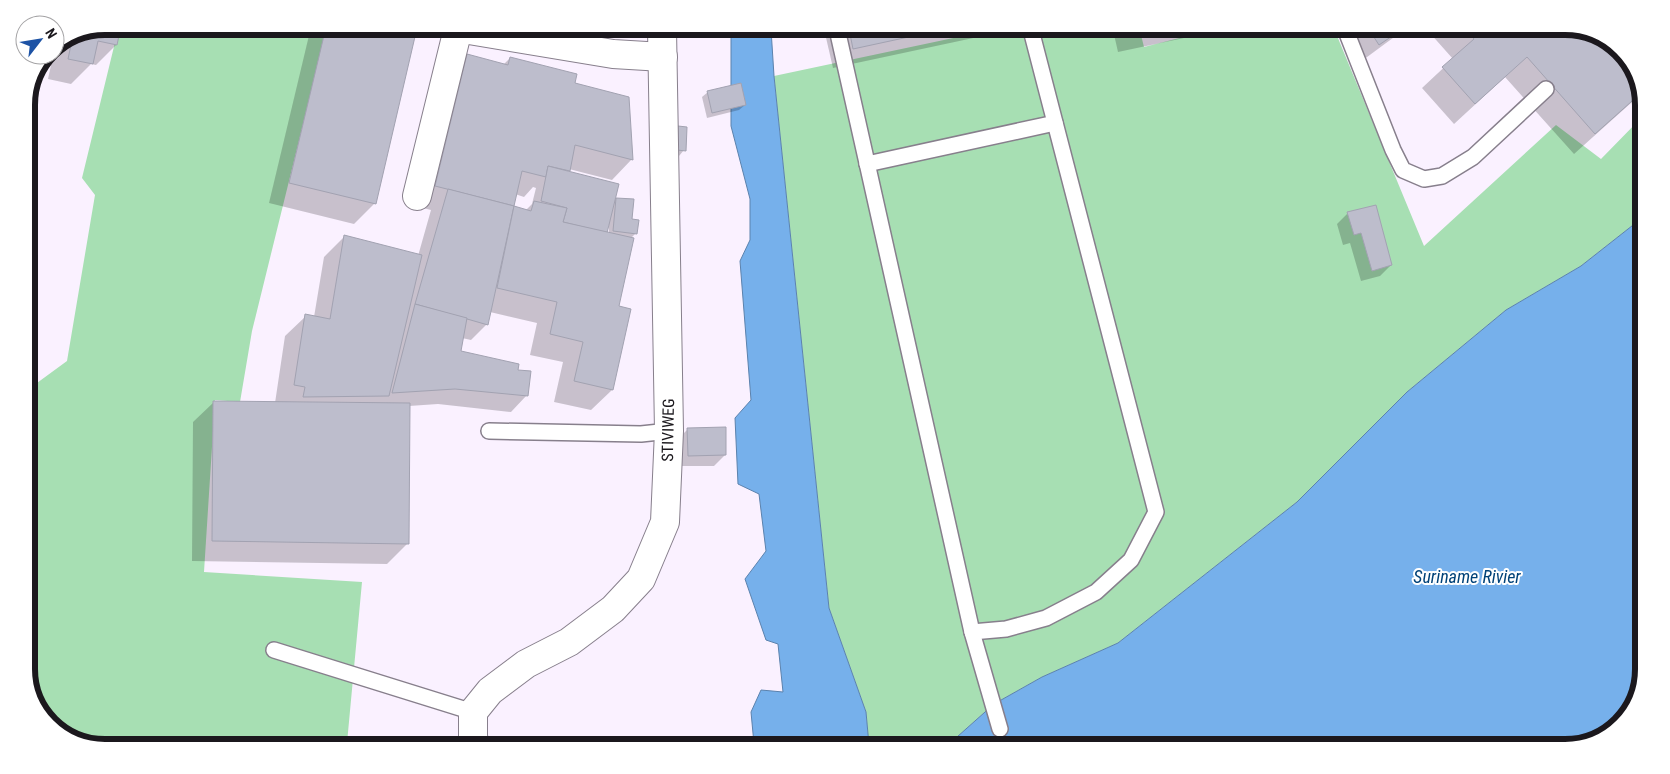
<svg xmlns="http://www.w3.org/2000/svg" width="1670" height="774" viewBox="0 0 1670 774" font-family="'Roboto Condensed',sans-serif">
	<rect width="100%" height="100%" fill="#faf1ff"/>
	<g fill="#a7dfb3">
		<path d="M119,26L327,27L252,331L240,402L215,400L204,572L362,582L347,743L75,742L42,717L26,674V391L67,361L95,195L82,178Z"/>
		<path d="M991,30L1140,31L1144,47L1207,31H1335L1424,246L1556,125L1601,159L1643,116L1642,218L1581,266L1506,310L1407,392L1297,502L1118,643L1042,677L994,704L948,745H869L866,712L829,608L774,76Z"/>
	</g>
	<g fill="#76b0eb" stroke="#5b82ad">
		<path d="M731,29H771L774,76L829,608L866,712L869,745L754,744L751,712L761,690L783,692L778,644L766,640L745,579L766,551L759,494L738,484L735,418L751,400L740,261L750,240V199L731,126Z"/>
		<path d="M1642,218L1638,699L1608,735L1565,748L948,745L994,704L1042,677L1118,643L1297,502L1407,392L1506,310L1581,266Z"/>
	</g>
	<g fill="#0003" fill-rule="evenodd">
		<path d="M105,26L116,45L96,65L91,64L71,84L48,79L53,56L51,55H55V47Z"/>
		<path d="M311,27L416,28L375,203L354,224L269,203Z"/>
		<path d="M520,28H559L544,43Z"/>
		<path d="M824,29L986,30L978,37L833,68Z"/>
		<path d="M1113,30L1217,31L1118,52Z"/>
		<path d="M1342,31L1401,32L1363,60Z"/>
		<path d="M1429,32H1595L1630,61L1641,94L1574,154L1505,77L1454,124L1422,88L1453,59Z"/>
		<path d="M467,56L503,65L510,58L574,84L632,159L612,180L569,169L567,172L613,202L616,199L636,233L630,239L617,307L612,390L591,410L554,402L563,362L530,355L537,323L490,312L487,324L471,340L462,338L459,352L516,371L527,395L511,412L438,404L409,406L408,543L387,564L192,561L193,422L214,402L275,403L285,336L306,316L314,317L324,257L345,236L418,256L431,210L415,206L446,76ZM533,187L536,188L532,204L525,211L512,207L515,194L524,197ZM608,224H609V234L606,233Z"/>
		<path d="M708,92L745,105L739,110L707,118L702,97Z"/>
		<path d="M665,132L684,150L679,156L663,154Z"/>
		<path d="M1348,213L1391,265L1380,276L1361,281L1350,243L1343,245L1337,224Z"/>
		<path d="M687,430L725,455L714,466H677L676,441Z"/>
	</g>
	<g fill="#bdbdcc" stroke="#a2a2b1">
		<path d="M105,26H121L117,45L98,41L93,64L68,59L72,40Z"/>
		<path d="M326,27L417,28L376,204L289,183Z"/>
		<path d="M849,29L941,30L853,49Z"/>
		<path d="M1370,31L1398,32L1379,45Z"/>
		<path d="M1468,32H1595L1630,61L1641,93L1595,134L1527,57L1475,104L1442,67L1474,39Z"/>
		<path d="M467,54L508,65L510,57L577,74L575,83L629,97L633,160L575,145L570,171L548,166L546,177L522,171L514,206L435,186Z"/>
		<path d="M741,83L746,105L712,113L707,91Z"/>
		<path d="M669,125L687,127L686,151L668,149Z"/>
		<path d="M548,166L619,184L607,233L563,222L567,208L541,201Z"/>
		<path d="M448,189L514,206L488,325L415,304Z"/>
		<path d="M616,198L634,199L632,219L639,220L637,234L613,231Z"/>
		<path d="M534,201L567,208L563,222L634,238L619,306L631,309L613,390L574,381L583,342L550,334L557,302L497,288L514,206L531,211Z"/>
		<path d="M1376,205L1392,265L1372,271L1361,233L1354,235L1347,212Z"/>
		<path d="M344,235L422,255L389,396L303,397L305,387L294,385L305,314L330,319Z"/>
		<path d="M415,304L467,318L461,351L519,364L518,370L531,371L528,396L455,389L392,393Z"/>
		<path d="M213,401L410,403L409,544L212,541Z"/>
		<path d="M726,427V455L688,456L687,428Z"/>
	</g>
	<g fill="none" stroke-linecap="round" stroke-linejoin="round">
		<g stroke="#877f8c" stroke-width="18">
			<g id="lane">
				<path d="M837,29L972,632L1000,729"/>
				<path d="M1346,31L1393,150L1403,170L1424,179L1442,176L1473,157L1546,89"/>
				<path d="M867,164L1055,123"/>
				<path d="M489,431L641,434L669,431"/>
				<path d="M972,632L1006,629L1046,618L1096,592L1131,560L1156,512L1031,30"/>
				<path d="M274,650L473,712"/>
			</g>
		</g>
		<g stroke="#877f8c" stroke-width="30">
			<g id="street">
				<path d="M417,196L456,37L463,29L613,54L663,57"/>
				<path d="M475,743L473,738V712L490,691L526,664L569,642L613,609L641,579L665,522L669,431L662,29"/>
			</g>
		</g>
		<path stroke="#98929c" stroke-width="3" stroke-dasharray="5 2.5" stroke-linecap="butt" d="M1633,482L1640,476"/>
		<use href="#lane" stroke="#fff" stroke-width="15"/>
		<use href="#street" stroke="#fff" stroke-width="28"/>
	</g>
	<g text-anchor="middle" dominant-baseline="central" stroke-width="4" stroke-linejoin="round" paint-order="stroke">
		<g font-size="16" fill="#1b181d" stroke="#fff">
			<text transform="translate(668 430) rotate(-89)">STIVIWEG</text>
		</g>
		<g font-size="18" font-style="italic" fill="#004278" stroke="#fff">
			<text x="1467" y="576">Suriname Rivier</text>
		</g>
	</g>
	<path d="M0 0H1670V774H0ZM105 35H1565A70 70 0 0 1 1635 105V669A70 70 0 0 1 1565 739H105A70 70 0 0 1 35 669V105A70 70 0 0 1 105 35Z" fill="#fff" fill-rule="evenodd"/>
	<path fill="none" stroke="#1b181d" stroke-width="6" d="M105 35H1565A70 70 0 0 1 1635 105V669A70 70 0 0 1 1565 739H105A70 70 0 0 1 35 669V105A70 70 0 0 1 105 35Z"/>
	<g transform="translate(40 40) rotate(59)"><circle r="24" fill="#ffffff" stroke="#a4a3a5"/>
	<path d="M0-4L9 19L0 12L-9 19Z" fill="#1d53a5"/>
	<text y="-8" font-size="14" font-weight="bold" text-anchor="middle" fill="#1b181d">N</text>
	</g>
</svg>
